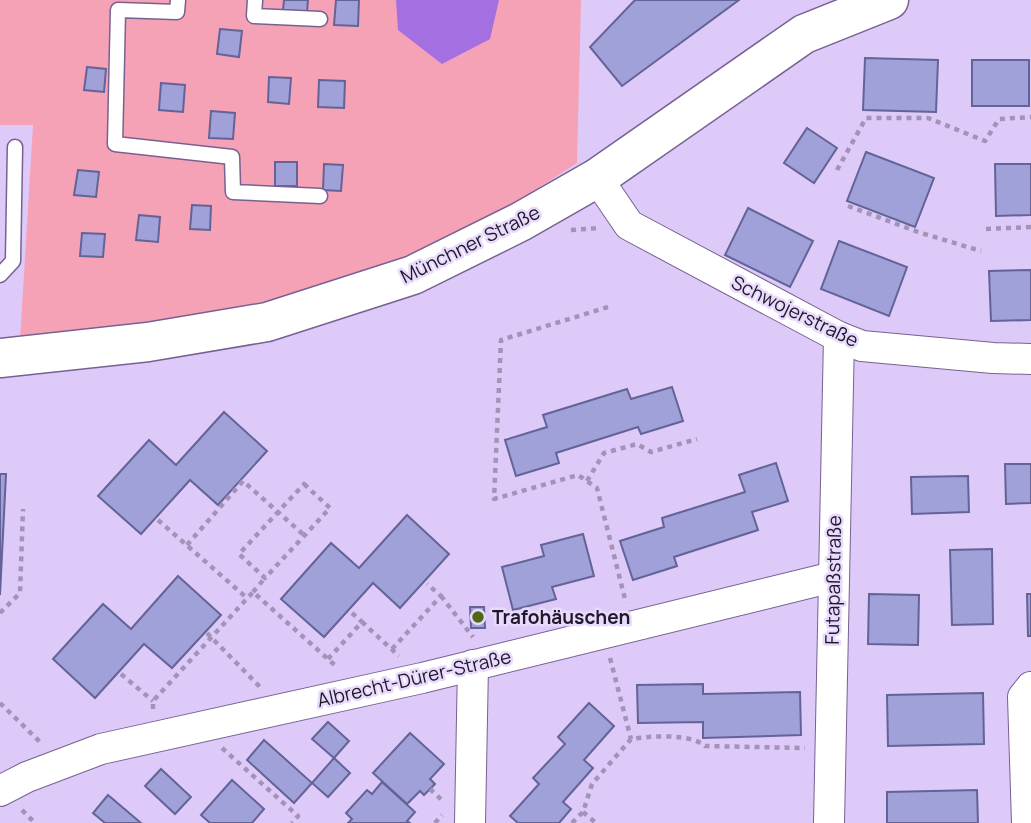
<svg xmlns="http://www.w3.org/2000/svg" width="1031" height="823" viewBox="0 0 1031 823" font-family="Manrope,sans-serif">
	<rect width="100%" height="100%" fill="#ddcaf8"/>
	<path fill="#f5a2b6" d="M0,0H581L577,163L476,228L340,282L249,305L138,325L20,340L33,125H0Z"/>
	<path fill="#a46fe0" d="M396,0H499L490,39L442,64L398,30Z"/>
	<g fill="#a0a1d9" stroke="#646397" stroke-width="2">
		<path d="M284,0H308L307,12L283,10Z"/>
		<path d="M336,0H359L358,26L334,25Z"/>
		<path d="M635,0H739L622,86L590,47Z"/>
		<path d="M220,29L242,31L239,57L217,54Z"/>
		<path d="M865,58L938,60L936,112L863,110Z"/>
		<rect x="972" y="60" width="57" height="46"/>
		<path d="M87,67L106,69L104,92L84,90Z"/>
		<path d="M269,77L291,78L289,104L268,102Z"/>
		<path d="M319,80L345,81L344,108L318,107Z"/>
		<path d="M161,83L185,85L183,112L159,110Z"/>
		<path d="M211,111L235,113L233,139L209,138Z"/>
		<path d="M807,128L837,148L814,183L784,163Z"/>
		<path d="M866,152L934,178L915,227L847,201Z"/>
		<rect x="275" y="162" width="22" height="24"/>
		<path d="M324,164L343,165L341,191L323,190Z"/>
		<path d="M995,164H1031V215L996,216Z"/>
		<path d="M78,170L99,172L96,197L74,195Z"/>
		<path d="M192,205L211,206L210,230L190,229Z"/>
		<path d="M748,208L813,241L790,287L725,255Z"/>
		<path d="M139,215L160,217L158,242L136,240Z"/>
		<path d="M82,233L105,234L103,257L80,256Z"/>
		<path d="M839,241L907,267L889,316L821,289Z"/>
		<path d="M1031,270V320L991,321L989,271Z"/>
		<path d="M672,387L683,421L641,434L638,427L556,453L559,463L516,476L505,440L547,427L543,415L627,389L631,399Z"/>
		<path d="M224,412L267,451L218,505L190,480L141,534L98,496L149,440L176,465Z"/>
		<path d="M776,463L788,501L752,512L758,530L674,557L677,566L633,580L620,541L664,527L662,518L745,492L739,475Z"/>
		<path d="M1005,464H1031V503L1006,504Z"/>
		<path d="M0,474H6L0,595Z"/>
		<path d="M968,476L969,512L912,514L911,477Z"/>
		<path d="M407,515L449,554L400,608L373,583L324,637L281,599L331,543L359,568Z"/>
		<path d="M583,534L594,576L552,587L556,599L513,610L502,567L544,556L541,545Z"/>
		<path d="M992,549L993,624L952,625L950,550Z"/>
		<path d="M178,576L221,615L172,668L144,644L95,698L53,659L103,604L131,629Z"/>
		<path d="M869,594L919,595L918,645L868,644Z"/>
		<path d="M1027,594H1031V636H1028Z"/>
		<path d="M470,607H484L485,628H471Z"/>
		<path d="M703,684V694L800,692L801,735L703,738V722L638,723L637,685Z"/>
		<path d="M983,693L984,744L888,746L887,695Z"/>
		<path d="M589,703L614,726L584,760L593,768L563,802L571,809L559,823H518L510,816L539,784L533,778L565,744L558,737Z"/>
		<path d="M328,722L349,741L334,758L312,739Z"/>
		<path d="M410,733L444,764L430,779L435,784L424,795L420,791L407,804L373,773Z"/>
		<path d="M264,740L312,783L294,803L247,760Z"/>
		<path d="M334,758L350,773L328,797L312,783Z"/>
		<path d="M161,769L191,797L175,814L145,786Z"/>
		<path d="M232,780L264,809L252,823H210L201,815Z"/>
		<path d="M382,782L415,812L407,821L410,823H348L352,819L346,813L367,790L372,794Z"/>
		<path d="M977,790L978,823H887V792Z"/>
		<path d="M108,795L141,823H105L93,813Z"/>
	</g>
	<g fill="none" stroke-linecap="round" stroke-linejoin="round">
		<g stroke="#776193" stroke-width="17">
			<g id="lane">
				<path d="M178,0L177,12L118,10L115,144L232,157L233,192L320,196"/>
				<path d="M255,0L254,16L320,19"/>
				<path d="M0,275L13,261L15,147"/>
			</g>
		</g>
		<g stroke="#776193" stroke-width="32">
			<g id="street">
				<path d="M597,178L629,225L839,337L862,346L993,358L1031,359"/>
				<path d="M0,791L27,777L101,749L422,678L833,577"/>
				<path d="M470,823L473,665"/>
				<path d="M829,823L839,337"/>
				<path d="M1027,823L1023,697L1031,687"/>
			</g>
		</g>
		<g stroke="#776193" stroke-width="41">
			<path id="secondary" d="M0,358L148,342L267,322L413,275L520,222L597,178L804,34L889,0"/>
		</g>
		<g stroke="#a393b9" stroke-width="4.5" stroke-dasharray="5 5" stroke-linecap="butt">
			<path d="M837,170L866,118H928L985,141L999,119L1031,117"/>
			<path d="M848,206L918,232L981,251"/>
			<path d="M986,229L1031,227"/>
			<path d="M571,230L600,228"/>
			<path d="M608,307L501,340L494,499L578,475L597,488L626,603"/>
			<path d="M587,481L604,453L637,444L651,452L697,439"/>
			<path d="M304,484L330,508L265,578L239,554Z"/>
			<path d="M158,520L248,599"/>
			<path d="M187,545L243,481L305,536"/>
			<path d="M253,592L265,578"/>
			<path d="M441,596L473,637"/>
			<path d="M0,613L20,593L23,509"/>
			<path d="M352,613L362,622"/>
			<path d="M207,633L261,688"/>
			<path d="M392,649L441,596L427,584"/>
			<path d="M610,658L631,739"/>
			<path d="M328,659L362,622L399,656"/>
			<path d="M121,674L153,701"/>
			<path d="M0,703L42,744"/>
			<path d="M153,709V701L253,592L338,668"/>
			<path d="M222,748L298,816L292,823"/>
			<path d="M430,789L444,802"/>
			<path d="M22,810L35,823"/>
			<path d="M583,812L596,823"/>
			<path d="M435,823L442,815"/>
			<path d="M572,823L583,812L592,784L631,739C650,736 690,733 705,746L805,748"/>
		</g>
		<use href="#lane" stroke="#fff" stroke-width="14"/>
		<use href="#street" stroke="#fff" stroke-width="30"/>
		<use href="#secondary" stroke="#fff" stroke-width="38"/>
	</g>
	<circle fill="#516715" stroke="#e8dafc" stroke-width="2.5" cx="478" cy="617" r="7"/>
	<g text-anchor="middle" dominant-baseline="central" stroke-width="5" stroke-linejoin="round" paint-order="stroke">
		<g font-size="19" fill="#21182c" stroke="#e8dafc">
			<text transform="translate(470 244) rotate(-26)">Münchner Straße</text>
			<text transform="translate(795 311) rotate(26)">Schwojerstraße</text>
			<text transform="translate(833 580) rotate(-89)">Futapaßstraße</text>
			<text transform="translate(414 678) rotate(-13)">Albrecht-Dürer-Straße</text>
		</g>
		<g font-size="19" font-weight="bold" fill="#21182c" stroke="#e8dafc" text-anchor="start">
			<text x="492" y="617">Trafohäuschen</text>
		</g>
	</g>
</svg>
